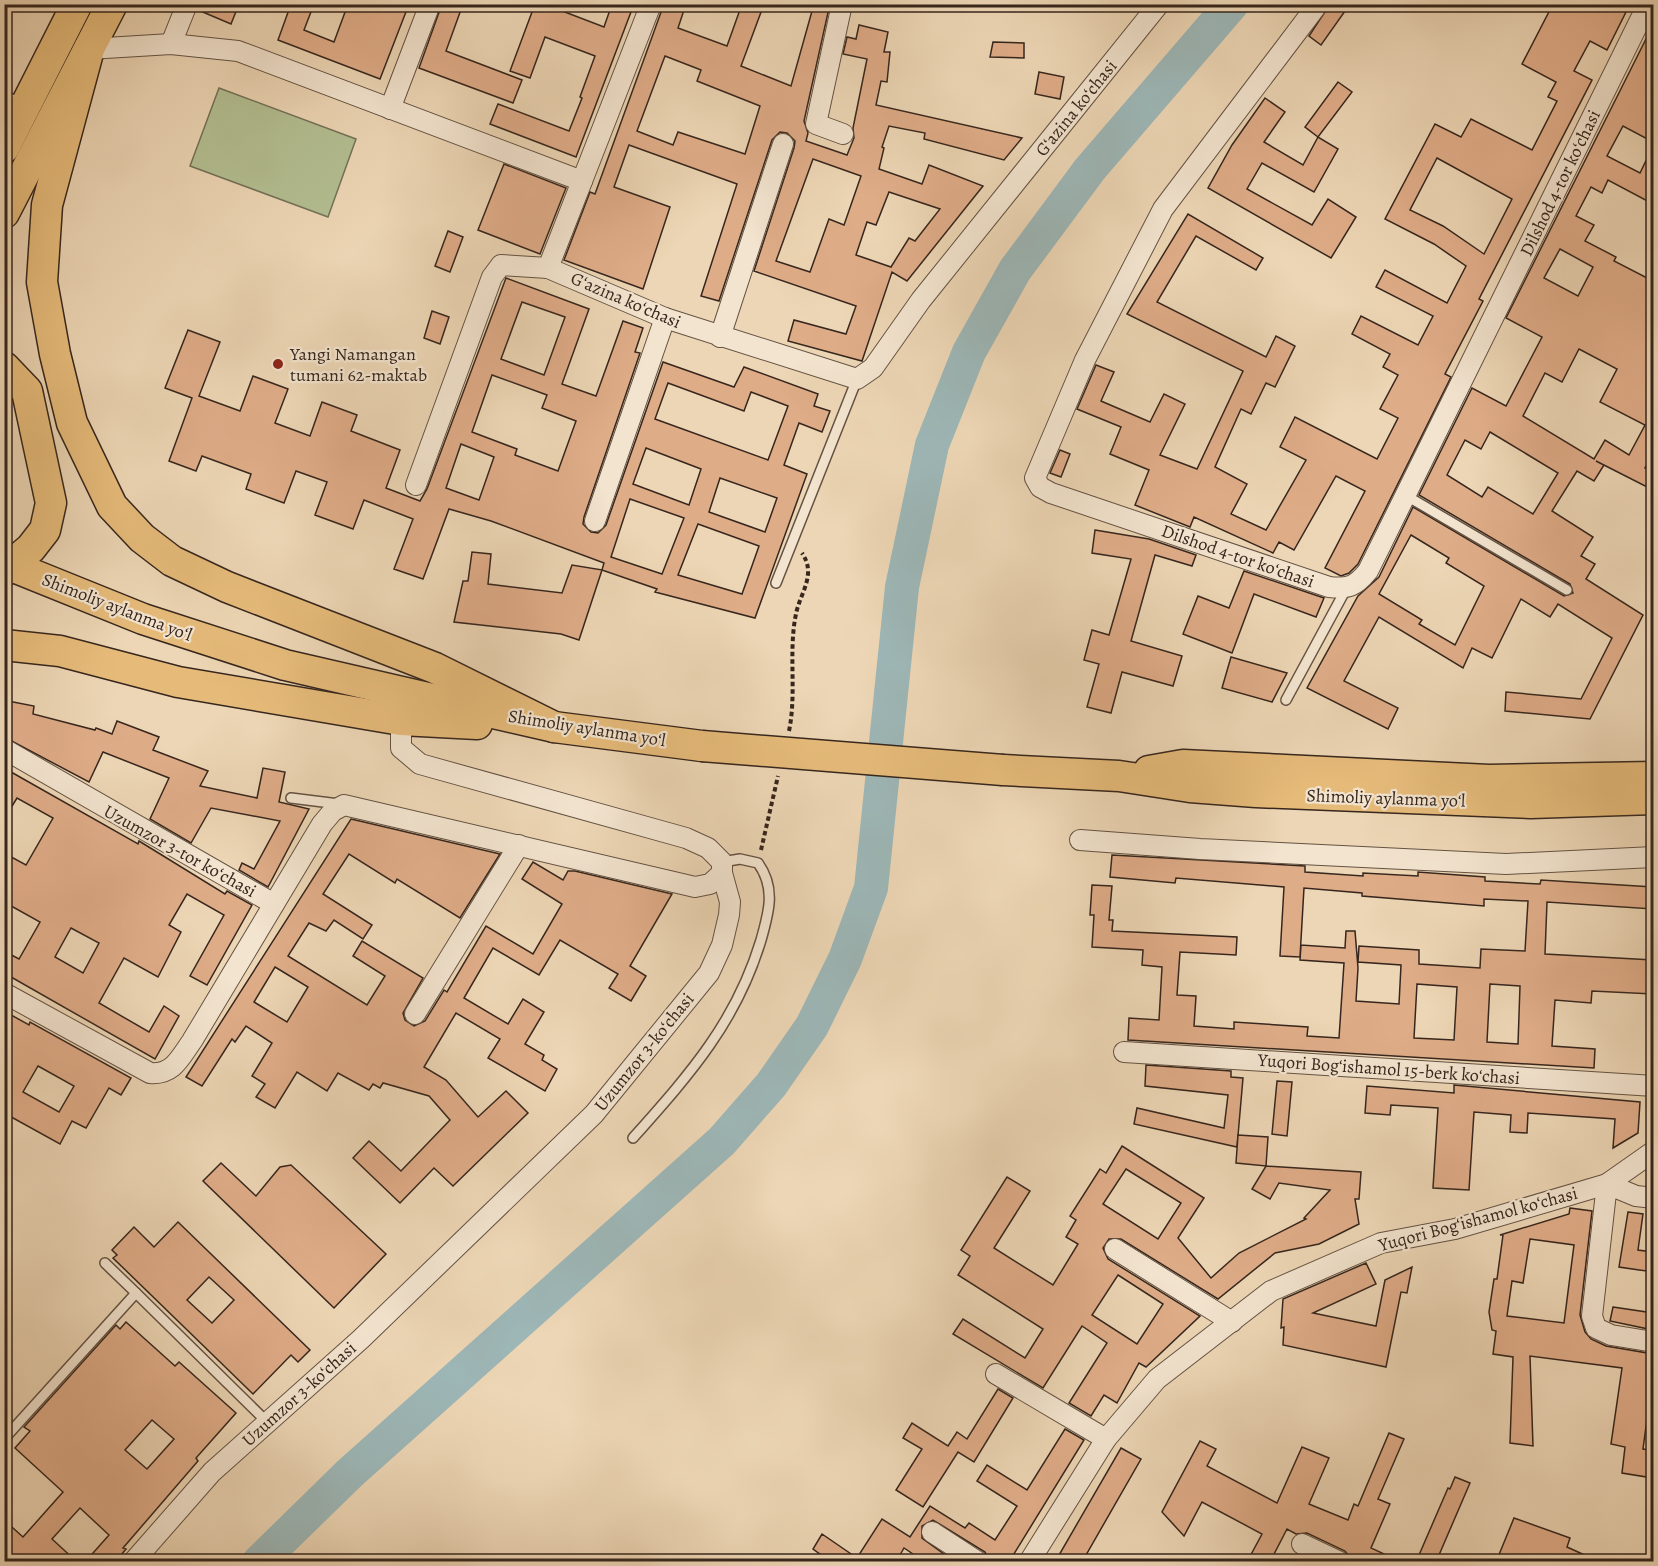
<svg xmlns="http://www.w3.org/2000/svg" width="1658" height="1566" viewBox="0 0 1658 1566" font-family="Alegreya,serif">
	<rect width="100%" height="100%" fill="#edd6b5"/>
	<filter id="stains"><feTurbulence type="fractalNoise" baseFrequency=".00333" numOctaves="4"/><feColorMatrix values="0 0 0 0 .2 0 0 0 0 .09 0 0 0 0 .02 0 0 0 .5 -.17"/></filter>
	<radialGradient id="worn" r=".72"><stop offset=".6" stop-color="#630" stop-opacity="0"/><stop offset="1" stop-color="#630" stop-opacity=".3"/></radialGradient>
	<path fill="#b3bf92" stroke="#747258" stroke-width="1.5" d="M219,88L356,139L328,217L190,166Z"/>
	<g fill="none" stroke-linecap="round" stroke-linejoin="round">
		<path stroke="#9db7b7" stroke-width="34" d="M259,1562L350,1473L722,1141L771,1085L812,1026L845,959L871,888L902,587L932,445L969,352L1015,270L1090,169L1232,4"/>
	</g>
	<g fill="#dfac88" stroke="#36261d" stroke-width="1.5" fill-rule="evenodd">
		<path d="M199,4H225L237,9L231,24L198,10Z"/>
		<path d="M291,4H314L304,30L334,42L348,4H409L380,79L278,40Z"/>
		<path d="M442,4H463L446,51L522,80L513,103L419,68Z"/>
		<path d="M535,4H558L557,9L604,27L612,4H634L576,157L490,124L498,104L569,131L582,98L580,97L595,56L545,37L530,78L510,71Z"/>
		<path d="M664,4H686L678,28L727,46L742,4H764L741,66L791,86L814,4L829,8L804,121L808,133L806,141L847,155L854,138L853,128L867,59L843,54L847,37L856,39L859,25L888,32L884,52H890L887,82L881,81L876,105L1022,138L1004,160L924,139L925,133L889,126L882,147L884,148L879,169L922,184L929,165L983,186L907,281L892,272L862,361L788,341L794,320L846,334L856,306L754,271L794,148L795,141L787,133L780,132L772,140L719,301L701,296L737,184L629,145L614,187L670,207L643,289L564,260L590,192L595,194ZM665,56L701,70L697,81L760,106L745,154L678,132L673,145L637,131ZM813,159L861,176L844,225L829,219L810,272L776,261ZM889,192L940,209L915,241L909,238L891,267L856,255L867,222L876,225Z"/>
		<path d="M1330,4H1350L1321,45L1309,36Z"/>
		<path d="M1553,4H1630L1607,50L1590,41L1574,71L1592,80L1479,299L1483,301L1445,374L1451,377L1358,564L1349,573L1341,576L1325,568L1365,491L1336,476L1294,550L1279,542L1273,553L1194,517L1190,527L1135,505L1149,470L1110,454L1121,427L1077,409L1096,365L1114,372L1101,401L1150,422L1164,394L1185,404L1160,455L1197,469L1243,371L1127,314L1188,214L1263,258L1256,270L1196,236L1157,302L1266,357L1276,336L1295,346L1275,387L1266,383L1251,414L1241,409L1215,467L1247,484L1231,514L1266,530L1306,460L1280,447L1295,417L1377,459L1398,418L1380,409L1398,375L1383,367L1390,354L1352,334L1361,316L1418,345L1433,316L1376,287L1385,270L1447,303L1466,266L1434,244L1385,219L1435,124L1461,137L1471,119L1532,150L1557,101L1548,97L1556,82L1522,64ZM1437,158L1512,199L1484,254L1443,226L1410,210Z"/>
		<path d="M1653,25V142L1623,126L1607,156L1640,173L1653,146V204L1608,180L1602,193L1591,187L1576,216L1594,225L1585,241L1616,257L1614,261L1653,281V453L1645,468L1653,472V490L1596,461L1604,465L1594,481L1577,471L1552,511L1593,537L1581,556L1595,564L1586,579L1643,615L1590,719L1505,711L1506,692L1581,699L1612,638L1558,604L1550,617L1521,599L1492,658L1472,648L1463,668L1379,617L1344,681L1398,708L1388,729L1307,688L1358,596L1379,577L1413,507L1564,596L1573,593L1570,584L1419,495L1472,388L1506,406L1542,337L1506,318ZM1560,249L1593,267L1578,296L1544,278ZM1579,349L1617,369L1600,402L1645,425L1629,455L1605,440L1594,459L1523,416L1545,373L1562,382ZM1490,432L1558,473L1533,514L1488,487L1482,497L1447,475L1465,440L1481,449ZM1411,535L1449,558L1446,563L1484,586L1455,645L1419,624L1422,620L1379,594Z"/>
		<path d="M993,42L1024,43V58L990,57Z"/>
		<path d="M1039,72L1064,77L1060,99L1035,94Z"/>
		<path d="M1338,82L1352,92L1318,137L1305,127Z"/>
		<path d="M1265,98L1285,112L1264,142L1303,165L1318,137L1338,149L1314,192L1262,163L1247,189L1312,225L1328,199L1356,217L1331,258L1208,188L1232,145Z"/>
		<path d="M504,164L566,188L540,254L478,230Z"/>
		<path d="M448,231L463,237L450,272L435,266Z"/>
		<path d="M506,278L589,309L562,384L596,396L623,321L643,328L635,352L640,353L584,517L583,524L591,532L598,533L606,525L663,362L734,387L744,367L818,394L814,406L830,411L822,432L799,423L784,465L807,474L755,618L655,592L657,589L602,570L579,640L561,634L454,622L463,581H468L472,552L491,554L488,584L562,593L572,565L602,570L604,563L491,521L449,509L423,579L394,569L413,519L364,500L353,529L315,515L327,482L296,471L284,503L246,489L251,474L202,456L196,471L169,461L192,398L165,388L188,330L220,342L199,396L240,411L253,376L288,389L275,423L310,436L322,402L357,415L351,431L400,450L386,488L420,501L427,489ZM522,302L565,317L544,375L501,359ZM492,375L547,395L542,408L576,421L558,471L515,455L517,449L472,432ZM668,383L744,411L751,392L788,406L768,460L655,419ZM461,444L494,457L479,500L446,488ZM646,448L701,469L689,505L633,484ZM720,478L777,498L765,532L709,512ZM630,499L684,518L662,574L611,557ZM698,524L759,546L742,594L678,575Z"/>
		<path d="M432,311L449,317L440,344L424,338Z"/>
		<path d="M1060,450L1070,454L1061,477L1050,473Z"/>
		<path d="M1095,530L1149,539L1196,555L1192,566L1155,555L1131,641L1182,656L1173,686L1122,672L1111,713L1087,707L1099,664L1084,660L1092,630L1109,635L1131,559L1092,553Z"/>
		<path d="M1244,571L1324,598L1316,617L1254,594L1232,653L1183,634L1198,596L1229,608Z"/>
		<path d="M1231,657L1287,673L1272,702L1222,688Z"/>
		<path d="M8,701L34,706L33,714L95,730L96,728L112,734L117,721L159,737L153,750L208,771L200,786L257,798L263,768L285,772L279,802L309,809L268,887L239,870L242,863L254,869L280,821L211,808L191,843L150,819L169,778L103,752L89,782L4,737Z"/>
		<path d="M4,768L138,844L139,841L225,894L227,891L252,905L207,985L190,976L224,915L187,894L169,925L181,932L158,977L124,958L99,1003L149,1032L164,1006L179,1016L155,1059L4,973V951L19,959L40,922L4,902V853L26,865L53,818L17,798L4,819ZM71,928L99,943L83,973L55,957Z"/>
		<path d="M351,819L500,854L460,918L397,879L395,883L349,854L323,894L372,925L363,939L334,920L326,931L309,923L288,956L367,1005L385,976L353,956L362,941L423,978L403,1013L405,1020L414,1026L425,1021L444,990L447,992L486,926L533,954L562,904L522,879L533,862L563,880L568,871H575L672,894L630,966L646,976L631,1001L609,988L618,974L560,940L539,975L493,948L464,998L508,1024L523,999L544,1012L525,1044L544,1055L542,1060L557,1069L545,1091L488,1058L500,1039L456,1013L424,1067L446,1080L478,1117L506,1091L528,1113L453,1186L434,1168L400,1203L353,1158L369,1141L401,1171L450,1120L429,1096L383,1083L380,1088L373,1084L369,1090L338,1073L327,1091L297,1072L275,1108L256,1097L265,1084L252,1076L272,1043L246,1026L235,1042L232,1039L202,1086L186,1077ZM275,967L308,987L287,1022L254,1002Z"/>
		<path d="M1112,855L1305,866V872L1363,876V873L1418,876V872L1485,877V881L1540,884L1541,880L1653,887V909L1547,902L1545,954L1653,960V994L1592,991L1591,1003L1555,1000L1552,1046L1595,1049L1594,1068L1128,1040L1129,1018L1159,1020L1162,967L1142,965L1143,950L1092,947L1094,915H1090L1092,885L1112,886L1109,920H1113L1112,931L1237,937L1236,955L1180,952L1177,995L1196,996L1194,1026L1234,1029V1022L1308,1027L1307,1036L1339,1038L1344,963L1300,960L1301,945L1345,948L1346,931H1355L1358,968L1356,1001L1399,1004L1401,965L1358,962L1359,946L1419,950V964L1480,968L1481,949L1525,951L1528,901L1484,899V906L1362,896V893L1304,888L1300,957L1280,956L1284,887L1176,878L1175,883L1110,877ZM1417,984L1457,987L1454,1040L1414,1038ZM1490,984L1520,986L1518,1044L1487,1042Z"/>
		<path d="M4,1011L29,1025L30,1022L131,1078L121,1095L109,1088L86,1128L72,1121L60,1144L4,1113ZM38,1066L74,1086L59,1112L23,1092Z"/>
		<path d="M1146,1065L1231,1071V1077L1243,1078L1237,1147L1134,1124L1137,1108L1224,1128L1228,1095L1145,1086Z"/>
		<path d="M1277,1081L1292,1082L1287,1136L1272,1134Z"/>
		<path d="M1454,1085L1640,1102L1638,1133L1613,1148L1615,1119L1528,1113L1527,1133L1510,1132L1511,1115L1474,1112L1469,1190L1433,1188L1438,1108L1391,1105L1390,1115L1365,1113L1367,1086L1454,1093Z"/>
		<path d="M1238,1135L1268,1137L1266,1166L1236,1163Z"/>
		<path d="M1122,1146L1204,1198L1178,1238L1211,1278L1239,1253L1306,1219L1304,1218L1330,1190L1279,1183L1270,1199L1252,1189L1266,1166L1361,1172L1359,1199H1355L1359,1224L1319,1244L1275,1253L1218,1299L1121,1239H1109L1103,1248L1108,1259L1200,1316L1146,1367L1139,1363L1117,1403L1104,1395L1091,1416L1069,1403L1107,1343L1082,1326L1043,1388L953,1334L963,1319L1025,1358L1043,1329L958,1275L970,1256L961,1250L1007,1177L1030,1191L994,1248L1053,1285L1078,1244L1066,1237L1076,1220L1070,1216L1100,1169L1106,1173ZM1126,1169L1181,1203L1158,1239L1103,1204ZM1118,1275L1163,1304L1137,1344L1092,1315Z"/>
		<path d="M221,1163L256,1196L280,1167L291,1165L386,1254L334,1308L203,1181Z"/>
		<path d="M1570,1208L1592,1211L1580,1315L1585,1332L1591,1339L1606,1346L1653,1354V1374L1643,1449L1653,1450V1478L1622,1473L1625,1447L1611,1444L1622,1368L1530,1356L1533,1446L1510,1443L1513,1357L1493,1354L1496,1331L1492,1330L1489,1312L1494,1279H1497L1503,1235H1500L1569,1214ZM1530,1239L1574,1245L1564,1323L1507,1316L1512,1281L1523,1283Z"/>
		<path d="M1628,1212L1643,1214L1638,1250L1653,1252V1272L1619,1267Z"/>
		<path d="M178,1222L310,1350L298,1362L291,1355L253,1394L113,1258L117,1255L112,1250L134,1227L154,1247ZM209,1277L234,1300L212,1323L187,1300Z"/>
		<path d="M1366,1263L1376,1284L1313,1313L1376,1326L1385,1280L1412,1267L1407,1293L1401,1292L1386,1367L1283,1345L1284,1327L1281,1328L1283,1299Z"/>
		<path d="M1613,1307L1653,1313V1330L1610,1321Z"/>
		<path d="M126,1322L175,1366L179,1362L236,1413L196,1458L198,1461L123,1548L126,1549L115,1562H85L109,1535L80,1508L52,1539L77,1562H4V1520L23,1537L63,1492L15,1448L30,1431L24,1427L116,1325L120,1329ZM152,1420L174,1439L147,1469L125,1450Z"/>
		<path d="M998,1389L1013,1398L974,1462L958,1452L923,1507L896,1490L922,1449L903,1438L912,1423L948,1446L957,1432L967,1439Z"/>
		<path d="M1065,1429L1084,1440L1009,1562H990L985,1552L933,1520L922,1526V1538L955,1562H925L904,1548L896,1562H831L813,1549L822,1534L857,1558L882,1519L910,1537L930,1506L965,1528L969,1523L995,1540L1017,1506L977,1481L987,1465L1027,1490Z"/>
		<path d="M1389,1433L1404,1439L1378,1499L1390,1504L1371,1548L1401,1562H1354L1345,1551L1307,1533L1296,1534L1287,1529L1270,1562H1247L1262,1534L1202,1502L1184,1536L1162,1512L1200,1441L1216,1449L1207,1466L1277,1503L1302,1447L1329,1458L1309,1504L1348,1520L1354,1504L1358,1506Z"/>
		<path d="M1121,1448L1141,1459L1082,1562H1055Z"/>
		<path d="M1455,1477L1470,1483L1436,1562H1416L1448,1488L1450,1489Z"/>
		<path d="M1514,1518L1570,1538L1567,1547L1600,1562H1496Z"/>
	</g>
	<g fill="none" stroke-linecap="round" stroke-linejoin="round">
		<g stroke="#645243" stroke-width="12">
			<g id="lane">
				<path d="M4,94L22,106"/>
				<path d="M1405,495L1567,590"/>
				<path d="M776,583L857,379"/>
				<path d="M1286,700L1346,589"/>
				<path d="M291,798L339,804"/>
				<path d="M633,1138C689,1075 736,1023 761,940C769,912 776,888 758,863L740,859L722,862"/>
				<path d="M105,1263L136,1293"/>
				<path d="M4,1439L136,1293L267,1422"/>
			</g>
		</g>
		<g stroke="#645243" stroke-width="22">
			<g id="street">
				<path d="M842,4L816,124L843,134"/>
				<path d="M1318,4L1163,209L1085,360L1035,478L1040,487L1051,493L1329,587C1348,589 1355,587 1368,571L1648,4"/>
				<path d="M171,44L187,4"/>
				<path d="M89,49L171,44L238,51L582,181L548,268L665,318L857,379L873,368L921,300L1159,4"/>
				<path d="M390,109L430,4"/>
				<path d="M582,181L651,4"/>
				<path d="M720,337L783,144"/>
				<path d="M416,485L492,277L501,265L548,268"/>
				<path d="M595,521L665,318"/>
				<path d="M401,720V748L420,764L686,838L708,848L722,862V873"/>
				<path d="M4,749L274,904"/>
				<path d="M1080,840L1200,849L1506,864L1654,857"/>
				<path d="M4,993L150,1073C173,1075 180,1058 192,1041L322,824L333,811L344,805L695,887L710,884L722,873L730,902L729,915L722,945L709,973L594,1114L361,1339L212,1472L133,1562"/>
				<path d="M415,1014L519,845"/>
				<path d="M1124,1052L1654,1086"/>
				<path d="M1654,1198L1636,1196L1607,1184L1592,1316L1596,1328L1611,1335L1654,1342"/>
				<path d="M1115,1249L1232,1322"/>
				<path d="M996,1374L1106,1439"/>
				<path d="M932,1532L978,1562"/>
				<path d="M1302,1544L1340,1562"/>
				<path d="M1029,1562L1106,1439L1157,1379L1271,1291L1381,1243L1455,1229L1607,1184L1654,1151"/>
			</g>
		</g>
		<g stroke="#36261d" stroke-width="33">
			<g id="primary">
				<path d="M89,49L47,205L42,282L55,354L72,423L112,506L142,538L172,561L227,587L435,668L554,727"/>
				<path d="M4,148L77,4"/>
				<path d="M4,213L112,4"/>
				<path d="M4,367L27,391L51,503L45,530L31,548L4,571"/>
				<path d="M4,563L143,619L285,665L554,727L702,746"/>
				<path d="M4,645L60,651L178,682L401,720L477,724"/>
				<path d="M1003,770L1119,776L1190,787L1256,792L1531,803L1654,799"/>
				<path d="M1149,771L1183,765L1489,780L1654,777"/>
			</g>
		</g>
		<g stroke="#36261d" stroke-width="4" stroke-dasharray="4.5 3" stroke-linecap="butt">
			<path d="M789,731C797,693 788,652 796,614C800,593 817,575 802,553"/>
			<path d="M761,850L778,776"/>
		</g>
		<use href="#lane" stroke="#f3e4cf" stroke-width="9"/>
		<use href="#street" stroke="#f3e4cf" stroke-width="20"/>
		<use href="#primary" stroke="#e6bb7a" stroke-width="30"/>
		<g stroke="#36261d" stroke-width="33" stroke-linecap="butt">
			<path id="primary-bridge" d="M702,746L1003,770"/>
		</g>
		<use href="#primary-bridge" stroke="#e6bb7a" stroke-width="30"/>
	</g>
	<circle fill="#8f2418" stroke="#f3e4cf" stroke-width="2" cx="278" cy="364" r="6"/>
	<g text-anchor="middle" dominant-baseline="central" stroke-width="4.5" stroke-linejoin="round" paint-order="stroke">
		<g font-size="18" fill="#36261d" stroke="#f3e4cf">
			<text transform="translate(1076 108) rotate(-51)">Gʻazina koʻchasi</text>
			<text transform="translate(1560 183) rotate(-64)">Dilshod 4-tor koʻchasi</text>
			<text transform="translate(626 300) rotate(23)">Gʻazina koʻchasi</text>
			<text transform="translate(1238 556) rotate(19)">Dilshod 4-tor koʻchasi</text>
			<text transform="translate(117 607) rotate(21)">Shimoliy aylanma yoʻl</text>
			<text transform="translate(587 728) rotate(9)">Shimoliy aylanma yoʻl</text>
			<text transform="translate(1386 798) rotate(2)">Shimoliy aylanma yoʻl</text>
			<text transform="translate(180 851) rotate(29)">Uzumzor 3-tor koʻchasi</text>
			<text transform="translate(644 1052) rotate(-51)">Uzumzor 3-koʻchasi</text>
			<text transform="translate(1389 1069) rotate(4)">Yuqori Bogʻishamol 15-berk koʻchasi</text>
			<text transform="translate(1478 1219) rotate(-15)">Yuqori Bogʻishamol koʻchasi</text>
			<text transform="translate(299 1394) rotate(-42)">Uzumzor 3-koʻchasi</text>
		</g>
		<g font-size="18" fill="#36261d" stroke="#f3e4cf" text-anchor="start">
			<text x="290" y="354">Yangi Namangan<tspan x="290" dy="21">tumani 62-maktab</tspan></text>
		</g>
	</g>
	<rect width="1658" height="1566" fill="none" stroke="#edd6b5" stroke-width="24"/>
	<rect x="6" y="6" width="1646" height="1554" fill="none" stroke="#36261d" stroke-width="3"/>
	<rect x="12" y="12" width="1634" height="1542" fill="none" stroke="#36261d" stroke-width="1.5"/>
	<rect width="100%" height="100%" filter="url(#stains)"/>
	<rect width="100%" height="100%" fill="url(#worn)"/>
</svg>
